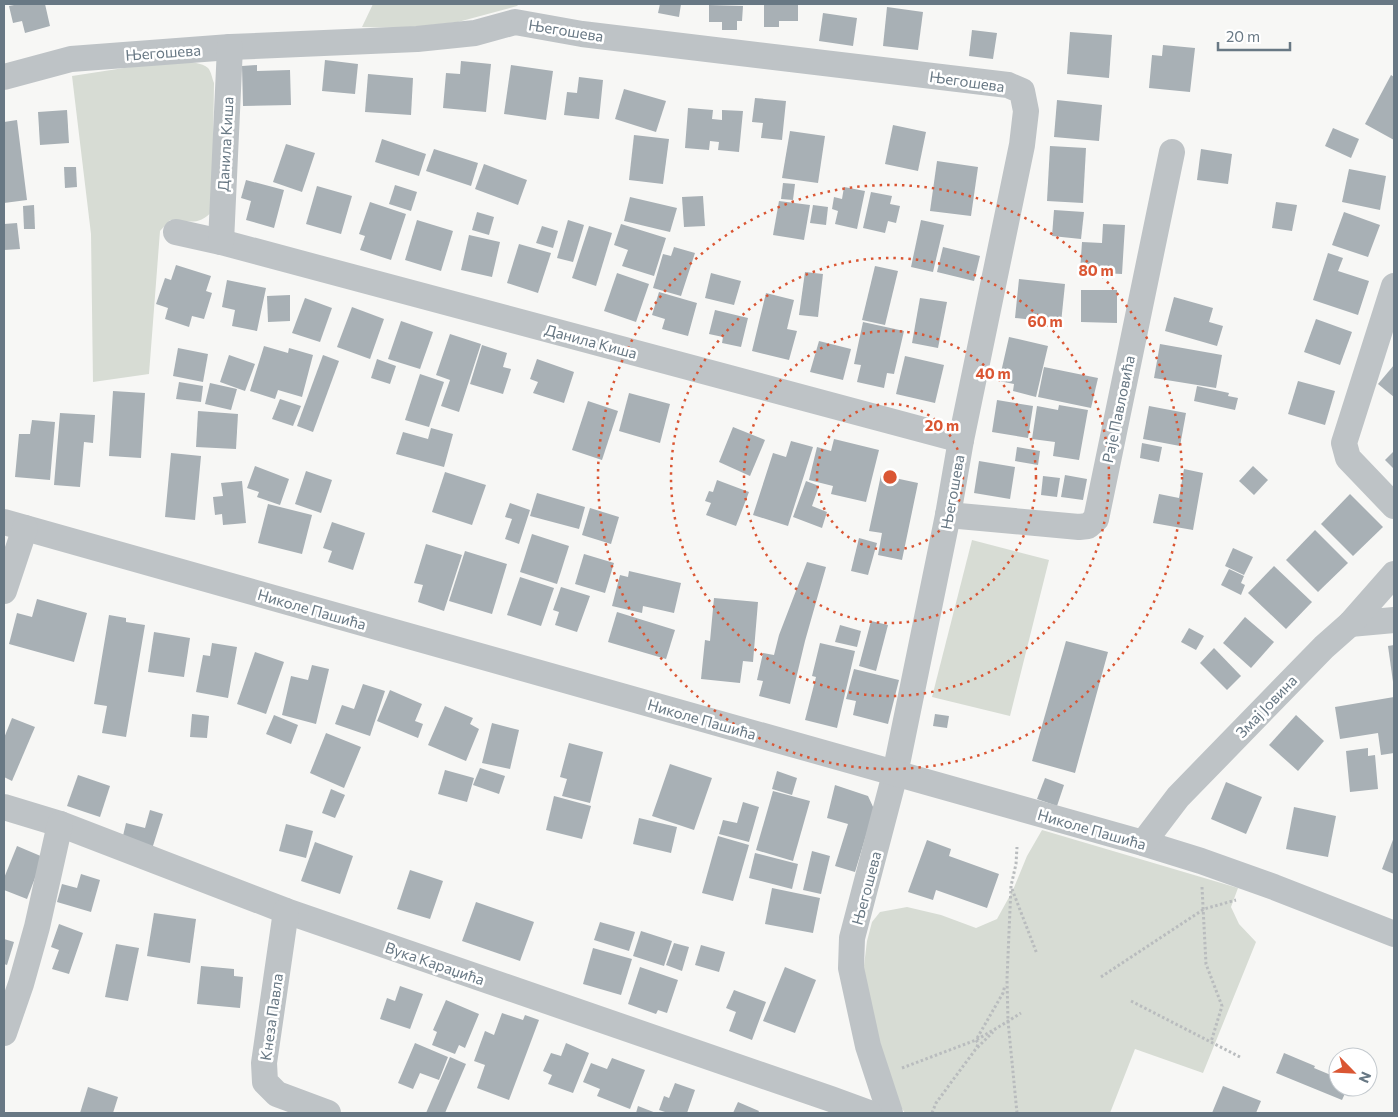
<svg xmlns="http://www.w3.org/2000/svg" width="1398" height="1117" viewBox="0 0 1398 1117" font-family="Commissioner,sans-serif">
	<rect width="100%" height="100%" fill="#f7f7f5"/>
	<g fill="#d7dcd4">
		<path d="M373,4H519L517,6L458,22L405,28L362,27Z"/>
		<path d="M163,62C174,62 200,60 208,68C211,71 212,78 214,83L212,211C200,226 188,221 170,220L160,231L149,374L93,382L91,234L72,76Z"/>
		<path d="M972,540L1049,560L1010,716L932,697Z"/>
		<path d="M1042,830L1238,888L1231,907L1239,924L1256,942L1203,1073L1135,1049L1110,1113H905L900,1106L887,1076L863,974L867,941L872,922L880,912L907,907L941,915L976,928L997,919L1013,890L1027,856Z"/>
	</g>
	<g fill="#a8b0b5">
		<path d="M19,4H45L50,26L25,33L22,21L13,23L9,6Z"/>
		<path d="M660,4H681L679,17L658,13Z"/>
		<path d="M764,4H798V21H779V27H764Z"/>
		<path d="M709,5L743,6L742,21H737V30H722V22H709Z"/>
		<path d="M887,7L923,12L918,50L883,46Z"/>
		<path d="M823,13L857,18L853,46L819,41Z"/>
		<path d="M972,30L997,33L993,59L969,56Z"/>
		<path d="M1070,32L1112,35L1109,78L1067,74Z"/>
		<path d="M1163,45L1195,48L1190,92L1149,88L1152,55L1162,56Z"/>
		<path d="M325,60L358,64L355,94L322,91Z"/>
		<path d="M461,61L491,64L486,112L443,108L446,73L460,74Z"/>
		<path d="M257,65V71L290,70L291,105L243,106L242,66Z"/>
		<path d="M511,65L553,71L546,120L504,114Z"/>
		<path d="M368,74L413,78L411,115L365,112Z"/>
		<path d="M1391,75L1394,77V140L1365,124Z"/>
		<path d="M579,77L603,80L599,119L564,115L567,92L577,93Z"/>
		<path d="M624,89L666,101L656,132L615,119Z"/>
		<path d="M755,98L786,101L782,140L761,138L763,123L752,122Z"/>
		<path d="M1057,100L1102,105L1099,141L1054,137Z"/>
		<path d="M688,108L713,110L712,119L722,120V110L743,111L739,152L718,150L719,142L710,141L709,150L685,148Z"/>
		<path d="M67,110L69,143L40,145L38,112Z"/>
		<path d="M17,120L27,200L4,203V122Z"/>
		<path d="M893,125L926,132L918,171L885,164Z"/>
		<path d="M1333,128L1359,139L1351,158L1325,146Z"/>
		<path d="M790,131L825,136L818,183L782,178Z"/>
		<path d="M634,135L669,139L663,184L629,180Z"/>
		<path d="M382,139L426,154L419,176L375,162Z"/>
		<path d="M286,144L315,153L302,192L273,182Z"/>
		<path d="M1050,146L1086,148L1083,203L1047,201Z"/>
		<path d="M434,149L478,163L471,186L426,171Z"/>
		<path d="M1201,149L1232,154L1228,184L1197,180Z"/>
		<path d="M937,161L978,167L971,216L930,211Z"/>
		<path d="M484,164L527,180L518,205L475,189Z"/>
		<path d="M64,167H76L77,187L65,188Z"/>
		<path d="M1349,169L1386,176L1380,210L1342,202Z"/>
		<path d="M246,180L284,190L274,228L246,220L251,201L241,198Z"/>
		<path d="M783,183L795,184L793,200L781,199Z"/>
		<path d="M395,185L417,192L411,211L389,204Z"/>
		<path d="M317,186L352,196L341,234L306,224Z"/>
		<path d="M844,187L865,191L857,229L835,224L838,211L832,209L834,197L842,199Z"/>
		<path d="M871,192L892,196L890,204L900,206L896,223L888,221L885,233L863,228Z"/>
		<path d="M703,196L705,226L684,227L682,197Z"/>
		<path d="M630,197L677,208L670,232L624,221Z"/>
		<path d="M779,201L810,205L804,240L773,235Z"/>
		<path d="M370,202L406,214L391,260L360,250L365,236L359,234Z"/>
		<path d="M1276,202L1297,205L1292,231L1272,228Z"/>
		<path d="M34,205L35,229H24L23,206Z"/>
		<path d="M813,205L828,207L826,225L810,223Z"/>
		<path d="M1054,210L1084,212L1081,239L1052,236Z"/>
		<path d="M477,212L494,217L489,235L472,230Z"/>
		<path d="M1344,212L1380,225L1368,257L1332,245Z"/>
		<path d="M417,220L453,231L441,271L405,260Z"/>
		<path d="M568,220L584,225L573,262L557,258Z"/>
		<path d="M921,220L944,225L933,272L911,267Z"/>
		<path d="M17,223L20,249L4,250V224Z"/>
		<path d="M621,224L666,238L654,276L622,266L628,250L614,245Z"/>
		<path d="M1103,224L1125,225L1122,274L1080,272L1082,242L1102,243Z"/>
		<path d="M542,226L558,231L553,248L536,243Z"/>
		<path d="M589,226L612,233L596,286L572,278Z"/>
		<path d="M469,235L500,242L492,277L461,270Z"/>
		<path d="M519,244L551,253L538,293L507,283Z"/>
		<path d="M674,247L695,253L681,296L653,288L663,254L671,256Z"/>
		<path d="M943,247L980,256L974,281L937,272Z"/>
		<path d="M1328,253L1343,258L1338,271L1369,281L1358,315L1313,300Z"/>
		<path d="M176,265L211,276L206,291L212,293L204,319L192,316L189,327L165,319L168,308L156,304L165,278L171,280Z"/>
		<path d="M875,266L898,271L885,325L862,320Z"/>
		<path d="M805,272L823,274L818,317L799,315Z"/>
		<path d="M617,273L649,284L636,322L604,311Z"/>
		<path d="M711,273L741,281L734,305L705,298Z"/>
		<path d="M1019,279L1065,284L1061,323L1015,318Z"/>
		<path d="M227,280L266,288L257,331L232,326L235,310L222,307Z"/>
		<path d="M1081,290H1117V323L1081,322Z"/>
		<path d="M659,292L697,303L688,336L662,329L665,319L652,315Z"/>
		<path d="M766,293L794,300L787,329L797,331L789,360L752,351Z"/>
		<path d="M290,295V321L268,322L267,296Z"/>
		<path d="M1174,297L1213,308L1209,322L1223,326L1217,346L1165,331Z"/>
		<path d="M305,298L332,308L320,342L292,333Z"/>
		<path d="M920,298L947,302L938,348L912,343Z"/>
		<path d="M352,307L384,319L370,359L337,347Z"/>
		<path d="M715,310L748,318L741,347L722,343L723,337L709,334Z"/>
		<path d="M1316,319L1352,332L1340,365L1304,352Z"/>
		<path d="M401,321L433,332L420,369L388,359Z"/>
		<path d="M863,322L904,331L894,374L887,373L884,388L857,382L861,365L854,364Z"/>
		<path d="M450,334L481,344L459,412L441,406L450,380L436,375Z"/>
		<path d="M1009,337L1048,346L1036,397L1013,391L1014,384L999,381Z"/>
		<path d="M819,341L851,349L843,380L810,372Z"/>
		<path d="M1160,344L1222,355L1216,388L1154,378Z"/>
		<path d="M482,345L507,353L503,367L511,369L503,394L470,384Z"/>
		<path d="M264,346L288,353L289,348L313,355L302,397L278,390L275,399L250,391Z"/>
		<path d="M178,348L208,354L203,382L173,376Z"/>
		<path d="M229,355L255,364L245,391L220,382Z"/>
		<path d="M323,355L339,361L313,432L297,426Z"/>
		<path d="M905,356L944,365L935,403L896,394Z"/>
		<path d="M377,359L396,366L390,384L371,378Z"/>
		<path d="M537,359L574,372L564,403L533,393L538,382L530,379Z"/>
		<path d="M1394,365V397L1378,384Z"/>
		<path d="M1044,367L1098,378L1091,408L1038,397Z"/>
		<path d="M420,374L444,382L429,427L405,420Z"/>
		<path d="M1298,381L1335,391L1325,425L1288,414Z"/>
		<path d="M179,382L203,386L201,402L176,399Z"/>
		<path d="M210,383L237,389L231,410L205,404Z"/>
		<path d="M1197,386L1229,393L1228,396L1238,398L1235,410L1194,401Z"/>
		<path d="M113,391L145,393L141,458L109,456Z"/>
		<path d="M629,393L670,404L660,443L619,431Z"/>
		<path d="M280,399L301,406L293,426L272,419Z"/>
		<path d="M997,400L1033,406L1028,438L992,432Z"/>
		<path d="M588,401L618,411L602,460L572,450Z"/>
		<path d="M1059,405L1088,410L1079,460L1053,456L1055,442L1032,439L1037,406L1058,410Z"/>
		<path d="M1149,406L1186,413L1180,446L1143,439Z"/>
		<path d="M198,411L238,414L236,449L196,447Z"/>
		<path d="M60,413L95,415L93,443L84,442L80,487L54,485Z"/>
		<path d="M32,420L55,422L50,480L15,477L19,434H30Z"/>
		<path d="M733,427L765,440L750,476L719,462Z"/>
		<path d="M431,428L453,434L444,467L396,454L403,432L428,439Z"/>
		<path d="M834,439L879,450L866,502L831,494L833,486L809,480L817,447L831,451Z"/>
		<path d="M791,441L813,447L788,526L753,515L773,453L786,457Z"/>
		<path d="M1142,443L1162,447L1159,462L1140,458Z"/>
		<path d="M1017,447L1040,451L1038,465L1015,461Z"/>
		<path d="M1394,451V469L1385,460Z"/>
		<path d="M171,453L201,456L195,520L165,517Z"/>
		<path d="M979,461L1015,467L1010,499L974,493Z"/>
		<path d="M255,466L289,479L280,505L257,497L259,492L247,488Z"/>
		<path d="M1253,466L1268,480L1254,495L1239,481Z"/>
		<path d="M1184,469L1203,473L1193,530L1153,523L1159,494L1179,498Z"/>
		<path d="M306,471L332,480L321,513L295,504Z"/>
		<path d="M445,472L486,485L472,525L432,512Z"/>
		<path d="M881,475L918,483L902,560L878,555L882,533L869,531Z"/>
		<path d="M1065,475L1087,479L1083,500L1061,497Z"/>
		<path d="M1043,476L1060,478L1057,497L1041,495Z"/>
		<path d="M717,480L749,492L736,526L706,515L711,503L705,501L709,491L713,492Z"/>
		<path d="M242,481L246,523L223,525L222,514L215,515L213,497L223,496L221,483Z"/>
		<path d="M806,481L819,486L812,506L827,512L822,528L793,517Z"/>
		<path d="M537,493L585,507L579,529L530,516Z"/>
		<path d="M1350,494L1383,527L1353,556L1321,524Z"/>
		<path d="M510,503L530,510L519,544L505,539L512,519L505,517Z"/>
		<path d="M268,504L312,515L302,554L258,543Z"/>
		<path d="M590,508L619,517L611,544L582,535Z"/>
		<path d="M332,522L365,533L353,570L328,562L332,551L323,548Z"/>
		<path d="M1315,530L1348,563L1318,592L1286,560Z"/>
		<path d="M532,534L569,546L557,584L520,572Z"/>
		<path d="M859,538L877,543L868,575L851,571Z"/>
		<path d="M426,544L462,555L444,611L418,602L423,585L414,583Z"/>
		<path d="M1233,548L1253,557L1244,575L1225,566Z"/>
		<path d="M465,551L507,564L492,614L449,601Z"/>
		<path d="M584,554L614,563L605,593L575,584Z"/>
		<path d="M807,562L826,567L805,641L790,704L759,696L763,681L757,680L763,653L774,655L779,635Z"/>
		<path d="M1274,566L1312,602L1286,629L1248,593Z"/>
		<path d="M1229,569L1244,576L1241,583L1245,585L1241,595L1221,585Z"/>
		<path d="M629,571L681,583L674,613L643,606L642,613L612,606L620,575L628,577Z"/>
		<path d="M520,577L554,588L541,626L507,615Z"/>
		<path d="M561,587L590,596L577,632L555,625L559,612L553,610Z"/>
		<path d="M714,598L758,602L753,662L743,661L740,683L701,679L705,640L710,641Z"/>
		<path d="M37,599L87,613L74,662L9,644L17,613L32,617Z"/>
		<path d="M617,612L675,630L666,659L608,642Z"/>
		<path d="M109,615L126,618V622L145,625L126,737L102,733L107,706L94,704Z"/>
		<path d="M1245,617L1274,642L1251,668L1223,643Z"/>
		<path d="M871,621L888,625L876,671L859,666Z"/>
		<path d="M840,625L861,631L857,647L835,642Z"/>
		<path d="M1189,628L1204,636L1196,650L1181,642Z"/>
		<path d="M154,632L190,638L184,677L148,672Z"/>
		<path d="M1066,641L1108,652L1075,773L1032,761Z"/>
		<path d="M212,643L237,647L228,698L196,692L203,655L210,656Z"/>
		<path d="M820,643L855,651L837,728L805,720L816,677L812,676Z"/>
		<path d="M1394,645V682H1393L1388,646Z"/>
		<path d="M1214,648L1241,676L1227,690L1200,663Z"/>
		<path d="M255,652L284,662L266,714L237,704Z"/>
		<path d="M312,665L329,669L316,724L282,715L291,676L308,680Z"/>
		<path d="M854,669L899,680L888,724L853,715L856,701L846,699Z"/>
		<path d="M363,684L385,691L370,736L335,724L342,705L354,709Z"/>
		<path d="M390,690L422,704L415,721L423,724L418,738L377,721Z"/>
		<path d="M1394,697V753L1381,755L1378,733L1340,739L1335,707Z"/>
		<path d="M445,706L473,718L470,724L479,729L466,761L428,745Z"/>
		<path d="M192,714L209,716L207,738L190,737Z"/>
		<path d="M935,714L949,716L947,728L933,726Z"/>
		<path d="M274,715L298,725L291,744L266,734Z"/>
		<path d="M1296,715L1324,741L1298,771L1269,745Z"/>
		<path d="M12,718L35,727L12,781L4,777V738Z"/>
		<path d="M492,723L519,730L510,769L482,763Z"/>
		<path d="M326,733L361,747L344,788L310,773Z"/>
		<path d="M569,743L603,752L590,803L562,796L567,779L560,777Z"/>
		<path d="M1368,748V756L1375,755L1378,789L1350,792L1346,751Z"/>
		<path d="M670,764L712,778L694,830L652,816Z"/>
		<path d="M480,768L505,776L499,794L473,785Z"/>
		<path d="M445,770L474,778L467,802L438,794Z"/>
		<path d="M777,771L797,778L792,795L772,789Z"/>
		<path d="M78,775L110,786L100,817L67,806Z"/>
		<path d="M1045,778L1064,785L1057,806L1037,799Z"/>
		<path d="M1226,782L1262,797L1246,834L1211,819Z"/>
		<path d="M835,785L868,796L874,809L855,872L835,866L848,824L827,818Z"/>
		<path d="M331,789L345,795L335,818L322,813Z"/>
		<path d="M773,791L810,801L793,861L756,850Z"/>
		<path d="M554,796L591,806L582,839L546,830Z"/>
		<path d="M743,802L759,807L749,842L719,834L723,820L737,823Z"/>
		<path d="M1294,807L1336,816L1328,857L1286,849Z"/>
		<path d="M150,810L163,814L152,849L122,840L126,823L145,828Z"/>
		<path d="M639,818L677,827L671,853L633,844Z"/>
		<path d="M286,824L313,831L306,858L279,851Z"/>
		<path d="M718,836L749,845L733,901L702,893Z"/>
		<path d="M1394,837V874L1382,869Z"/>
		<path d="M927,840L951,849L949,856L999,874L987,908L936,890L933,900L908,892Z"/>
		<path d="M315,842L353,856L340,894L301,881Z"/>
		<path d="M17,846L43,857L27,899L4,890V878Z"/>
		<path d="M812,851L830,856L821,894L803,890Z"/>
		<path d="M755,853L798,864L792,889L749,878Z"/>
		<path d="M410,870L443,881L430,919L397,909Z"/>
		<path d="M81,874L100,880L91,912L57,902L62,884L77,888Z"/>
		<path d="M772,888L820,898L813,933L765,924Z"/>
		<path d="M476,902L534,922L520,961L462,941Z"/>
		<path d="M154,913L196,919L190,963L147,956Z"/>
		<path d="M600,922L635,932L629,951L594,940Z"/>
		<path d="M59,924L83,933L69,974L52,969L59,950L51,947Z"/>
		<path d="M641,931L672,941L664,966L633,956Z"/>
		<path d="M4,939L14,942L7,965L4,964Z"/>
		<path d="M674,943L689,947L682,971L666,965Z"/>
		<path d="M116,944L139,948L128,1001L105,997Z"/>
		<path d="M701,945L725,952L719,972L695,965Z"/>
		<path d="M593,948L632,959L621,995L583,984Z"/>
		<path d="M201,966L234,969V976L243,977L240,1008L197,1004Z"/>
		<path d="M640,967L678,980L667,1013L658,1010L656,1014L628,1004Z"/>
		<path d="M785,967L816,980L795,1033L763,1021Z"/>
		<path d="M400,986L423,994L410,1029L380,1019L387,998L395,1001Z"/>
		<path d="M734,990L766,1002L752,1040L729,1031L736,1012L726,1008Z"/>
		<path d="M446,1000L479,1014L465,1048L459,1045L455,1054L432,1045L437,1032L433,1030Z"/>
		<path d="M502,1013L523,1020L525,1015L539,1020L509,1100L477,1088L485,1065L474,1061L485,1031L494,1035Z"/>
		<path d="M415,1043L448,1057L439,1080L420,1073L413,1089L398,1083Z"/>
		<path d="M566,1043L589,1053L573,1093L548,1084L552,1075L543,1071L551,1053L561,1056Z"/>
		<path d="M1284,1053L1315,1066L1314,1068L1338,1078V1087H1348L1342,1100L1276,1073Z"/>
		<path d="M450,1057L466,1064L445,1113H426Z"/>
		<path d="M612,1058L645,1070L630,1109L597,1096L600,1089L583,1082L591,1063L607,1069Z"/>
		<path d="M675,1083L695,1090L687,1113H668L659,1110L664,1096L669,1098Z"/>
		<path d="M1223,1086L1261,1101L1256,1113H1212Z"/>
		<path d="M88,1087L118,1097L113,1113H80Z"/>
		<path d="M738,1102L759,1111L758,1113H733Z"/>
		<path d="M638,1106L656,1113H636Z"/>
	</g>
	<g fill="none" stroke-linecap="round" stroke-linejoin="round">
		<g stroke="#b9bcbe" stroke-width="3" stroke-dasharray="2.5 2.5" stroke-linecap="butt">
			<path d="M1202,887L1206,964L1222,1006L1211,1042"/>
			<path d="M1012,889L1037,954"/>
			<path d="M1101,977L1204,909L1236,900"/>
			<path d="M1131,1001L1240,1057"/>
			<path d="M977,1047L978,1043L976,1040L1003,993L1005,985"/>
			<path d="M902,1068L976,1040L997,1028L1021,1013"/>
			<path d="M932,1113L936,1103L975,1050L993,1032"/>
			<path d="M1017,1113L1008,1021L1007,979L1011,886L1016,864L1017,847"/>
		</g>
		<g stroke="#bec3c6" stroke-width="26">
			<path d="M4,77L71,59L230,47L417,39L475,33L515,22L582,34L1008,85L1022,91L1026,111L1022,145L961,440L948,515L895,774L852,938L851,968L868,1046L890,1113"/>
			<path d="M176,232L221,242L961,440"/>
			<path d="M221,242L230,47"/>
			<path d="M1394,286L1344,443L1348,458L1394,506"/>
			<path d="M948,515L1079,527L1088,526L1096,519L1172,152"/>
			<path d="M4,522L1143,843L1201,861L1274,887L1394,934"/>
			<path d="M4,591L25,528"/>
			<path d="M1350,624L1394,620"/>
			<path d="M4,807L60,824L286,911L831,1099L869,1113"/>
			<path d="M1143,843L1178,797L1324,647L1350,624L1394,574"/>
			<path d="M286,911L264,1063L265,1082L277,1094L328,1113"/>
			<path d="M4,1033L21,984L37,927L60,824"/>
		</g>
	</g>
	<g fill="none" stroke="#da5633" stroke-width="2.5" stroke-dasharray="2.5 5">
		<circle cx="890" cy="477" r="73"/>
		<circle cx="890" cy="477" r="146"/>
		<circle cx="890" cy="477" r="219"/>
		<circle cx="890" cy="477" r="292"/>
	</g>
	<g text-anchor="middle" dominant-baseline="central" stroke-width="5" stroke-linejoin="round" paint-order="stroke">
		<g font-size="15" fill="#687884" stroke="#fff">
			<text transform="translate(566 30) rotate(9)">Његошева</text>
			<text transform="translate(163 52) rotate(-4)">Његошева</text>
			<text transform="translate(967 81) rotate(8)">Његошева</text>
			<text transform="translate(225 144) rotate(-87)">Данила Киша</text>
			<text transform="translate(591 341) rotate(15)">Данила Киша</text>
			<text transform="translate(1118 409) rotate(-78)">Раје Павловића</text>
			<text transform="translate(952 492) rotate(-80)">Његошева</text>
			<text transform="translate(312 609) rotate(16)">Николе Пашића</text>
			<text transform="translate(1266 706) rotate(-46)">Змај Јовина</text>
			<text transform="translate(702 719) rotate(16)">Николе Пашића</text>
			<text transform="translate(1092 829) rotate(16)">Николе Пашића</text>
			<text transform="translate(866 888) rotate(-75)">Његошева</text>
			<text transform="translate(435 963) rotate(19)">Вука Караџића</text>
			<text transform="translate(271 1017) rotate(-82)">Кнеза Павла</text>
		</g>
	</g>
	<circle cx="890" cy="477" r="8" fill="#da5633" stroke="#fff" stroke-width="2.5"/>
	<g font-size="15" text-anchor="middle" font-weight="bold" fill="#da5633" stroke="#fff" stroke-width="5" stroke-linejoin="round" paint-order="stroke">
		<text x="1096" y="276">80 m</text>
		<text x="1045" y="327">60 m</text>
		<text x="993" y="379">40 m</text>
		<text x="942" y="431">20 m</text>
	</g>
	<rect width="1398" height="1117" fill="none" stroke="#687884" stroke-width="10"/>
	<g transform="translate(1353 1072) rotate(114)"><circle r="24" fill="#ffffff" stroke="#c3c9ce"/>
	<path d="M0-4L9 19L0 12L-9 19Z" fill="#da5633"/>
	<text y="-8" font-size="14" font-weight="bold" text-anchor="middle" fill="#687884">N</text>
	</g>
	<path d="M1218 42v8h72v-8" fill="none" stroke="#687884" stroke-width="2.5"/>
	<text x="1226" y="42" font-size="15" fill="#687884" stroke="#ffffff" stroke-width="4" paint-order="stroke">20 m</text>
</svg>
